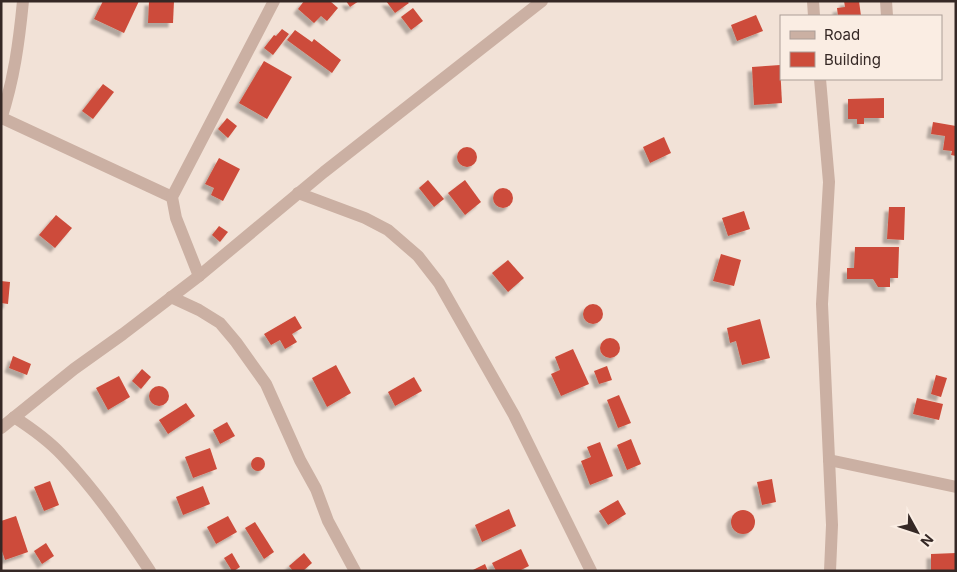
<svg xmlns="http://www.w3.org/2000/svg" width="957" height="572" viewBox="0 0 957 572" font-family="Inter,sans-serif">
	<defs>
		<filter id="shadow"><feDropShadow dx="-4.5" dy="4.5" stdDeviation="1" flood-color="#0004"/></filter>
	</defs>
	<rect width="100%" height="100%" fill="#f2e2d7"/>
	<g fill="#cd4c3a" filter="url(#shadow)">
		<path d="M103,1H139L124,33L94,19Z"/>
		<path d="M149,1H174L173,23H148Z"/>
		<path d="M304,1H330L338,8L327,21L321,16L314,23L298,9Z"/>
		<path d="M346,1H359L350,7Z"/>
		<path d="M386,1H407L409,3L395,13Z"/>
		<path d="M844,1H859L861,16H838L837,8L845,7Z"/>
		<path d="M413,8L423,21L411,30L401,17Z"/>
		<path d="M756,15L763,31L737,41L731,25Z"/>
		<path d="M282,29L289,34L273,55L264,48L274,35L276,36Z"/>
		<path d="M295,30L312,42L314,39L341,60L332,73L287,40Z"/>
		<path d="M264,61L292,77L267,119L239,103Z"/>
		<path d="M780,65L782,103L754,105L752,67Z"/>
		<path d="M103,84L114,92L93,119L82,111Z"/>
		<path d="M884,98V118H864V124H857V119H848V99Z"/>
		<path d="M227,118L237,126L228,138L218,129Z"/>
		<path d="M933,122L956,126V156L951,155L952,151L943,150L945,136L931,134Z"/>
		<path d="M664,137L671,153L650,163L643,147Z"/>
		<circle cx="467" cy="157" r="10"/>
		<path d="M219,158L240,169L223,201L211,195L214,188L205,184Z"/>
		<path d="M428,180L444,199L434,207L419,188Z"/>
		<path d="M465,180L481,202L465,215L448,193Z"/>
		<circle cx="503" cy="198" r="10"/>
		<path d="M889,207H905L904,240L887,239Z"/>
		<path d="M744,211L750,229L728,236L722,218Z"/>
		<path d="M56,215L72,228L55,248L39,235Z"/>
		<path d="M219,226L228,232L220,242L212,235Z"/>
		<path d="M855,247H899L898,278H890V287H878L873,279H847V268H854Z"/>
		<path d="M721,254L741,260L734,286L713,281Z"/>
		<path d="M508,260L524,278L508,292L492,273Z"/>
		<path d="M1,281L10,282L8,304L1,303Z"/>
		<circle cx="593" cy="314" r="10"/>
		<path d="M295,316L302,328L292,334L297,342L285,349L280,340L271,345L264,334Z"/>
		<path d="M760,319L770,358L742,365L736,341L730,343L727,328Z"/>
		<circle cx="610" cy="348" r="10"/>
		<path d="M573,349L589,384L561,396L551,374L560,370L555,357Z"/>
		<path d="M13,356L31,364L27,375L9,368Z"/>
		<path d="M336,365L351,393L327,407L312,378Z"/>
		<path d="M607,366L612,380L599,384L594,371Z"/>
		<path d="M142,369L151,377L141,389L132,381Z"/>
		<path d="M936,375L947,378L941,397L931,394Z"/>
		<path d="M119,376L130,397L108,410L96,388Z"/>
		<path d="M414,377L422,391L395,406L388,392Z"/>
		<circle cx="159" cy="396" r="10"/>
		<path d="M619,395L631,423L618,428L607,400Z"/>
		<path d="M917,398L943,404L939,420L913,414Z"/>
		<path d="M186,403L195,416L168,434L159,420Z"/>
		<path d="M227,422L235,436L220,444L213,430Z"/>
		<path d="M631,439L641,464L627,470L617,445Z"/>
		<path d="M600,442L613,476L590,485L581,461L591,457L587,447Z"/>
		<path d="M210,448L217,469L193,478L185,457Z"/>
		<circle cx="258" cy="464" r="7"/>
		<path d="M772,479L776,502L762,505L757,482Z"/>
		<path d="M50,481L59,505L44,511L34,487Z"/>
		<path d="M203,486L210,504L183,515L176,497Z"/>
		<path d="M618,500L626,514L608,525L599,511Z"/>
		<path d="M509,509L516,526L482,542L475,525Z"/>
		<circle cx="743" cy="522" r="12"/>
		<path d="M16,516L28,552L5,560L1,548V521Z"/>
		<path d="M228,516L237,532L216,544L207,527Z"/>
		<path d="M255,522L274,552L264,559L245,528Z"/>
		<path d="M46,543L54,556L42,564L34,551Z"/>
		<path d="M521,549L529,566L519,571H496L492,563Z"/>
		<path d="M232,553L240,567L234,571H232L224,558Z"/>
		<path d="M304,553L312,563L303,571H293L289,566Z"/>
		<path d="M956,553V571H931V554Z"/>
		<path d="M485,564L488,571H471Z"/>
	</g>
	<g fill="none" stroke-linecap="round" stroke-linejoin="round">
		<g stroke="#cbb0a3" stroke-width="12">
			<path d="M813,1L814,16"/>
			<path d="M886,1L887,16"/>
			<path d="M820,79L829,182L822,304L832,525L830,571"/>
			<path d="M2,118L172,197"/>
			<path d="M298,193L365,218L388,230L418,256L439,283L514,415L591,571"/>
			<path d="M199,276L176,218L172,197L274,1"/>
			<path d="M171,297L199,310L220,323L236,342L266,384L300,460L316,489L328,521L355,571"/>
			<path d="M14,417C31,428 48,440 62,455C96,491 123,530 150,571"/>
			<path d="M1,428L74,369L123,334L199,276L324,172L542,1"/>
			<path d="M829,460L956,487"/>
		</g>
		<path stroke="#cbb0a3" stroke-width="12" d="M1,119C14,80 19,42 23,1"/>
	</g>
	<rect width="957" height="572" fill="none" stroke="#352825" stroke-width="5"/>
	<rect x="780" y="15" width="162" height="65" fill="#faede3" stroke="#ab9e97"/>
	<rect x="790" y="31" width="25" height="8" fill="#cbb0a3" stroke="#ab9e97"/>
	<text x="824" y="40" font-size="15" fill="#352825">Road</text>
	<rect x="790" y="52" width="25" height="15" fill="#cd4c3a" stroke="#ab9e97"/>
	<text x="824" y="65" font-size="15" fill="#352825">Building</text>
	<g transform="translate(917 532) rotate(130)" stroke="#faede3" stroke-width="4" paint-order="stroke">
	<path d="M0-4L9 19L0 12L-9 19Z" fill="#352825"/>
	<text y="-8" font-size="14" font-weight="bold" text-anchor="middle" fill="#352825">N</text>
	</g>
</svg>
